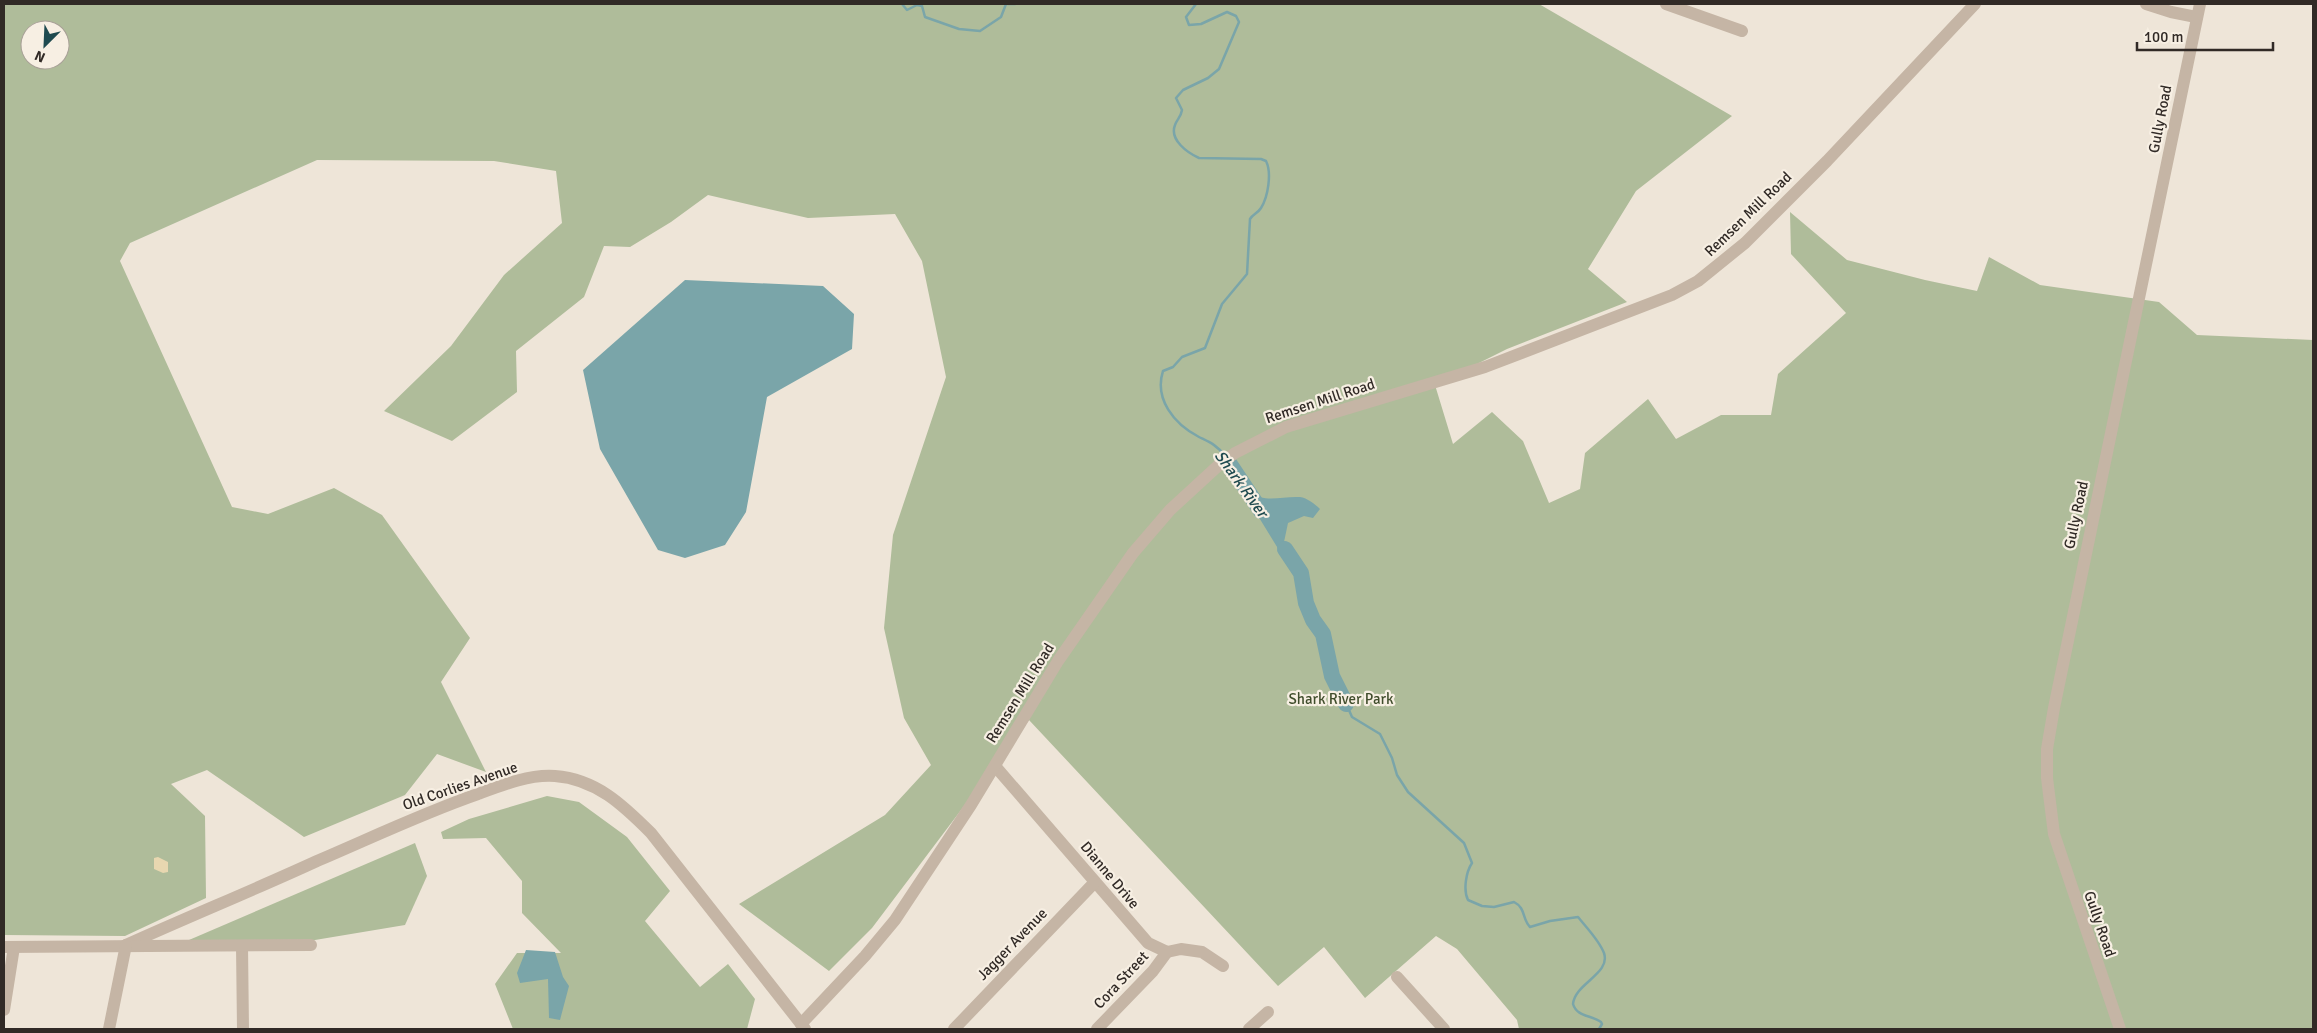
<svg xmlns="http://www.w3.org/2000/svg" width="2317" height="1033" viewBox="0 0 2317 1033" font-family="Signika,sans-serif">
	<rect width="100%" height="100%" fill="#eee5d8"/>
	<g fill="#afbc9a" fill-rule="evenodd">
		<path d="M4,4H1539L1732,116L1636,191L1588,269L1627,302L1507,349L1435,385L1453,444L1492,412L1523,441L1549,503L1580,489L1585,453L1648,399L1676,439L1721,415H1771L1778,374L1846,313L1791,254L1790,212L1847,260L1925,280L1977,291L1989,257L2040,285L2159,302L2197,335L2313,340V1029H1519L1517,1020L1457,949L1436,936L1365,998L1324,947L1278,986L1029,720L872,928L829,971L739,904L885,815L931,765L904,718L884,628L893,535L946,377L922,261L895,214L808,218L708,195L671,222L630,247L604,246L584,297L516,351L517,392L452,441L384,411L451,346L504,275L562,223L556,171L494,161L317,160L130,243L120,261L232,507L268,514L334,488L382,515L470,638L441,682L486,772L437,754L405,795L304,837L207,770L171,784L205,816L206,898L125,936L4,935ZM30,30H60V60H30Z"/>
		<path d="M547,796L579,802L627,837L670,891L645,921L700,987L728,964L755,999L747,1029H513L495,984L517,953H561L522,913V881L486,838L443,839L441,832L469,819Z"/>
		<path d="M415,843L427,876L405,925L297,943H182Z"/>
	</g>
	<path fill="#e8d7b0" d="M158,857L168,862V872L163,873L154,869V858Z"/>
	<g fill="#7aa5a9">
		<path d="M685,280L823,286L854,314L852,349L767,397L746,512L725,545L685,558L658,550L600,449L583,370Z"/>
		<path d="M1250,493C1266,503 1282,496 1300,497C1307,498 1315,504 1320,509L1313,518L1304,516L1288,523L1284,542L1292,551L1298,566L1290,568L1247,498Z"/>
		<path d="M526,950L555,952L563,977L569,986L560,1020L549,1018L548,979L520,983L517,973Z"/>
	</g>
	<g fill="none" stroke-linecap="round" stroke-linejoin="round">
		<g stroke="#7aa5a9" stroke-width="2.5">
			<path d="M902,4L907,10L917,5L922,6L925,17L959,29L980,31L1001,17L1006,4"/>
			<path d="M1008,4H1015"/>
			<path d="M1196,4L1186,17L1189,25L1201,24L1227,12L1236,16L1239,22L1219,69L1208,78L1183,90L1176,98L1182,110C1181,117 1177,119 1175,125C1169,140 1188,153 1199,158L1261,159L1266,161C1272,173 1268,197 1261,208C1258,213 1253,214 1250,219L1247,274L1222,304L1205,348L1182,357L1173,367L1163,371C1154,399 1174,424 1199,437C1209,442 1217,445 1224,455"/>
			<path d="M1298,566L1314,621L1325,648L1332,680L1342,694L1352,717L1380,734L1392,758L1397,775L1408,792L1464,843L1472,863C1466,872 1463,890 1468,900L1482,906L1494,907L1514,902C1526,908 1522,919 1530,927L1550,921L1578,917C1586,927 1599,940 1604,953C1611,974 1575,983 1573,1004C1577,1017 1591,1015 1601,1022L1602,1024L1599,1029"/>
		</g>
		<g stroke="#7aa5a9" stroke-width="16">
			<path d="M1229,463L1261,511"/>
			<path d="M1285,549L1301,573L1306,603L1313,620L1323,634L1332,676L1346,704"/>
		</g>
		<g stroke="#c5b5a5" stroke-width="12">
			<path d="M1666,4L1742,31"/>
			<path d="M2146,4L2171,12L2196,17"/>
			<path d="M995,766L1148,943L1167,952L1181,949L1202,952L1223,966"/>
			<path d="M126,945C190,916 254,890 317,861C371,838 423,813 478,794C502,785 530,774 555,776C596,779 623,805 651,833L805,1029"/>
			<path d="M242,946L243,1029"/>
			<path d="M4,947L311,945"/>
			<path d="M1397,977L1444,1029"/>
			<path d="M4,1010L14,947"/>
			<path d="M801,1024L865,956L895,920L971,805L1058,661L1133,553L1170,510L1220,464L1235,453L1286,427L1485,367L1672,295L1698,281L1745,243L1827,161L1975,4"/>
			<path d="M109,1029L126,945"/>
			<path d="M954,1029L1095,882"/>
			<path d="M1097,1029L1153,971L1167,952"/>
			<path d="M1249,1029L1268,1012"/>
			<path d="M2120,1029L2054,834L2047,778V749L2054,708L2200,4"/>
		</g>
	</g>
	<g text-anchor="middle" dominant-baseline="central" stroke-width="4.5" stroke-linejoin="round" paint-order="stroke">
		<g font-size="15" fill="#312a26" stroke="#f7efe3">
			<text transform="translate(2160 119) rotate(-79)">Gully Road</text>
			<text transform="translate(1748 214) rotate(-44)">Remsen Mill Road</text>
			<text transform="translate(1320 401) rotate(-18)">Remsen Mill Road</text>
			<text transform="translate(2076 515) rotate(-78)">Gully Road</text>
			<text transform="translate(1020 693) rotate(-58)">Remsen Mill Road</text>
			<text transform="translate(460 786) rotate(-19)">Old Corlies Avenue</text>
			<text transform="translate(1110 875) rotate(50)">Dianne Drive</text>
			<text transform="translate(2100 924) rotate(71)">Gully Road</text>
			<text transform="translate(1012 944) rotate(-46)">Jagger Avenue</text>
			<text transform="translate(1121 980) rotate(-47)">Cora Street</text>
		</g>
		<g font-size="15" fill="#404d2c" stroke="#f7efe3">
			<text x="1341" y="699">Shark River Park</text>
		</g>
		<g font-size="16" font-style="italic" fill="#1f4a4f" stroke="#f7efe3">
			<text transform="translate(1241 484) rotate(54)">Shark River</text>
		</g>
	</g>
	<rect width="2317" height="1033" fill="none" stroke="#312a26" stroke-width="10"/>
	<g transform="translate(45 45) rotate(204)"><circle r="24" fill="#f7efe3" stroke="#a8a097"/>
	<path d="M0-4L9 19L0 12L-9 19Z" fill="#1f4a4f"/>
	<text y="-8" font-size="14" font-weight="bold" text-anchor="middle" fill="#312a26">N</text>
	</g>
	<path d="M2137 42v8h136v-8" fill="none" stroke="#312a26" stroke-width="2.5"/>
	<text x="2144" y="42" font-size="15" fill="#312a26" stroke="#f7efe3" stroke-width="4" paint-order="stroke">100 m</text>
</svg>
